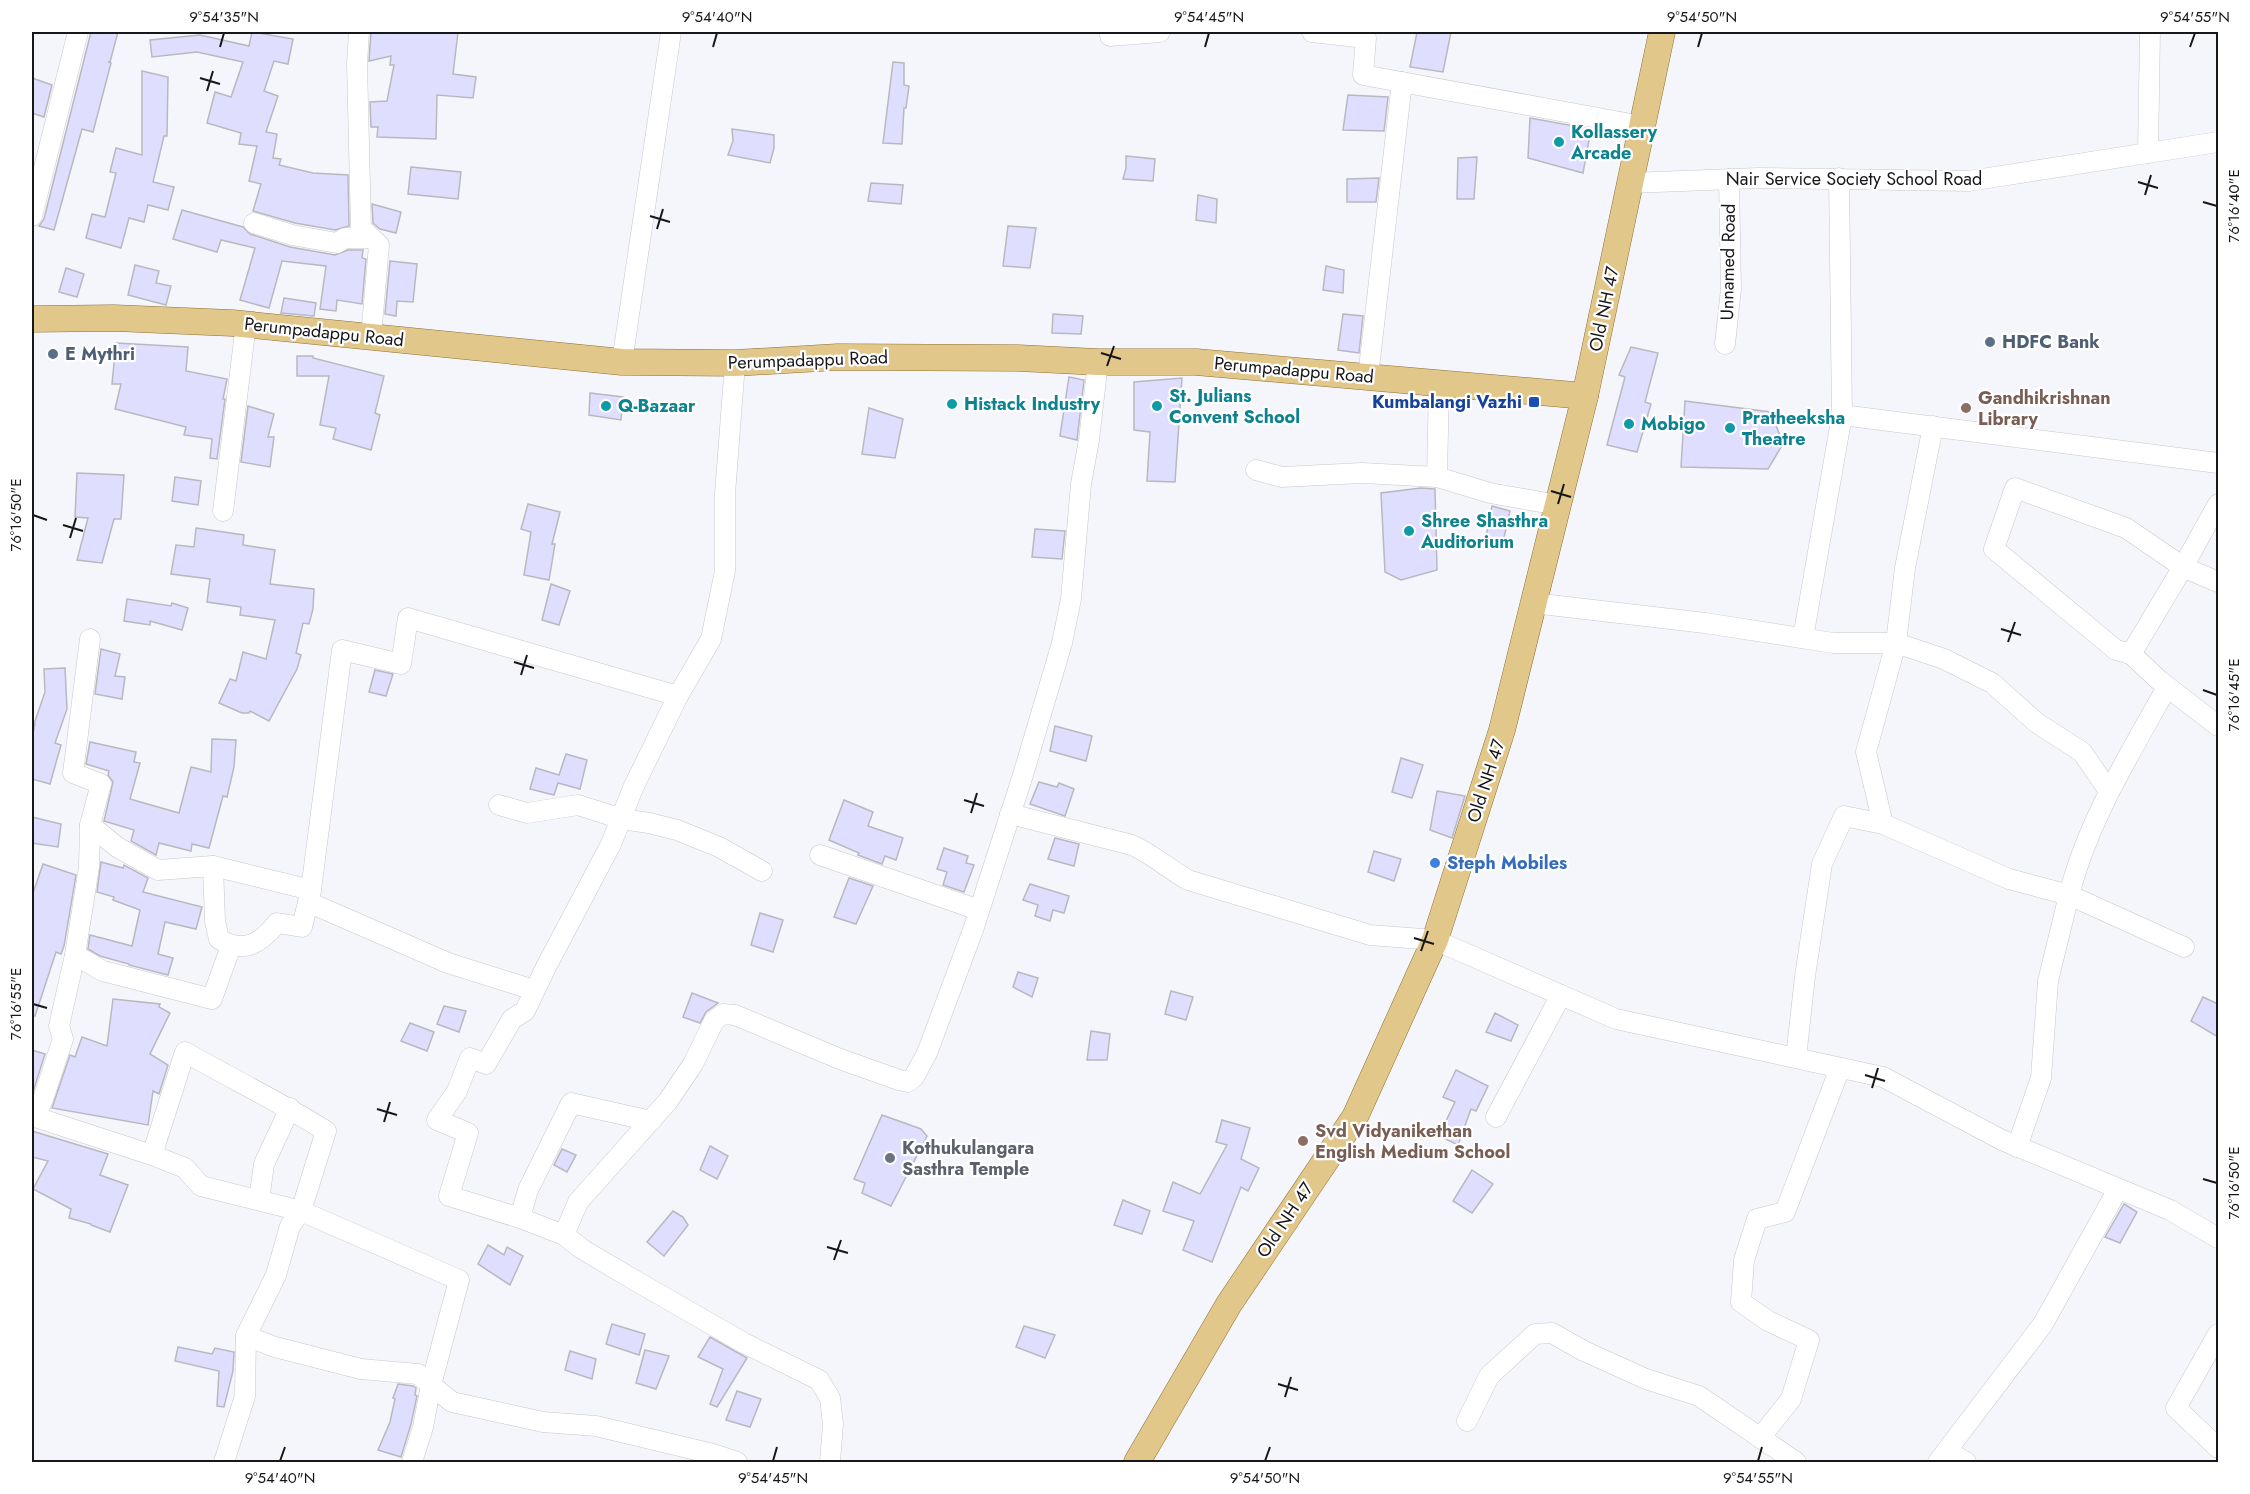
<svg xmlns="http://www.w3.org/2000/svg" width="2250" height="1494" viewBox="0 0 2250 1494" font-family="Jost,sans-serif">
	<rect width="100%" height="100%" fill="#f5f5fc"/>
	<g fill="#e0deff" stroke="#b9b8bf" stroke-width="1.5">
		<path d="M91,32H118L110,62H108L111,63L93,132L82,129L54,230L39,226L44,219Z"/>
		<path d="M252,32L293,39L288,64L274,61L264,91L278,96L266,132L277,134L273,158L281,159L279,165L313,173L348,175L349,226L335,230L295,223L253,211L261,184L249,181L257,146L239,144L241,133L207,123L215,92L231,97L243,62L197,52L152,57L150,40L200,35L249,46Z"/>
		<path d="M371,32H458L453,74L476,77L473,98L437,95L436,139L377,137L378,127H371L370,102L387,101L394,65H390L391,56L369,61Z"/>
		<path d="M1417,32H1451L1443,72L1410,67Z"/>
		<path d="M893,62L904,63V85L909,86L906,108H904L902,144L883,143Z"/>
		<path d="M142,71L168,77L167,136H164L153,182L174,187L168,210L148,205L144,222L129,218L121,248L86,238L92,214L105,217L116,173L110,172L116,148L142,155Z"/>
		<path d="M32,78L52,85L44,117L32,113Z"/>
		<path d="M1348,95L1388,97L1384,131L1343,130Z"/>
		<path d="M1530,118L1591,129L1583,173L1528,158Z"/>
		<path d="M732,129L774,135V148L770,163L728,155L733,141Z"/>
		<path d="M1126,156L1155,159L1153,181L1123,179L1126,168Z"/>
		<path d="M1477,157L1474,199H1457L1458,158Z"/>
		<path d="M411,167L461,172L458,199L408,194Z"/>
		<path d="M1379,178L1376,202H1347V179Z"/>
		<path d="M871,183L903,185L901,204L868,201Z"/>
		<path d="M1198,195L1217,199L1216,223L1196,220Z"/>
		<path d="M372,204L401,212L396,233L380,229L373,223Z"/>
		<path d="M182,210L243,227L250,234L290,247L335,255L348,250H363L362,258L366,259L362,304L337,300L336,311L320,309L326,266L282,261L269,308L240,300L255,248L221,240L217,252L173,239Z"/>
		<path d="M1008,226L1036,228L1030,268L1003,266Z"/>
		<path d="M390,261L417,264L413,302L397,301L396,316L385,314Z"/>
		<path d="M135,265L159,271L156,283L171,286L166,305L128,295Z"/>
		<path d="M1326,266L1344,270L1343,293L1323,290Z"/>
		<path d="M66,268L84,274L77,297L59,292Z"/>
		<path d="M284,298L316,303L314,316L281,313Z"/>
		<path d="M1053,314L1083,316L1081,334L1052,333Z"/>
		<path d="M1343,314L1363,316L1359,353L1338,350Z"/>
		<path d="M116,343L188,347L186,371L227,379L223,399H225L217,459L210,458L212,439L184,435L186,427L115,409L121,384H112Z"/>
		<path d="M1631,347L1658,353L1645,402L1651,404L1637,452L1607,445L1625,377L1619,375Z"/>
		<path d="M297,356H313V358L384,376L375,413L380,415L371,450L333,439L336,428L320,425L329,376H297Z"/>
		<path d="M1069,377L1084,380L1077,440L1060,436Z"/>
		<path d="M1182,378L1175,482L1147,481L1150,432L1134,430V382Z"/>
		<path d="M590,393L623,397L621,420L589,415Z"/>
		<path d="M1685,401L1771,412L1783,444L1768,469L1681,467Z"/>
		<path d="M248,406L274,414L268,437H274L270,467L241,462Z"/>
		<path d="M869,408L903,419L895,458L862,454Z"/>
		<path d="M77,473L124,475L121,519H114L102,563L77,560L88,518L75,517Z"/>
		<path d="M175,477L201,481L198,505L172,501Z"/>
		<path d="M1421,488L1435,489L1437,570L1401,580L1385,572L1381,493Z"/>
		<path d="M528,504L560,512L552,544H555L549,580L524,575L531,532L521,529Z"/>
		<path d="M1492,506L1510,511L1503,542L1486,537Z"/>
		<path d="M196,528L244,535L243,545L275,550L270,584L314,589L313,609L309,624L303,623L296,653L301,655L297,669L269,721L250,711L249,713H242L219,703L230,679L236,681L243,652L266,659L275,620L240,615L241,607L207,602L210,579L171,574L176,545L194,547Z"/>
		<path d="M1035,529L1065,531L1062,559L1032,557Z"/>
		<path d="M551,584L570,591L559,625L542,620Z"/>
		<path d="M127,599L171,606L172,603L188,608L182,630L150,621V625L124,621Z"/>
		<path d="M101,649L120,654L115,676L125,677L122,699L95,694Z"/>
		<path d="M65,668L67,709L55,743L61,745L50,784L32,779V738L35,724H34L45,692L44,669Z"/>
		<path d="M375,670L393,674L386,696L369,692Z"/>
		<path d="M1055,726L1092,736L1086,761L1050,751Z"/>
		<path d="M212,739L236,740L234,767L227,797L223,796L209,848L192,844L191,851L159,843L156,855L131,841L134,830L104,821L113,782L108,775L109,771L86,764L90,742L136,752L134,762L140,763L130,799L179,813L191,767L211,772Z"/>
		<path d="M566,754L587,760L580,789L558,783L554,795L530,789L536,768L559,775Z"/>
		<path d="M1401,758L1423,765L1412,798L1392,792Z"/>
		<path d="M1039,782L1057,787L1059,783L1074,789L1065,816L1030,804Z"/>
		<path d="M1437,791L1465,796L1452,838L1430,830Z"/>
		<path d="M844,800L873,812L868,826L903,838L896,860L885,856L882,864L858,855L859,853L829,840Z"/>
		<path d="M32,817L61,824L58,847L32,843Z"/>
		<path d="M1055,838L1079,844L1074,866L1048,859Z"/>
		<path d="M944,848L968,856L966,863L974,865L964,892L943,885L947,872L937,869Z"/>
		<path d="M1374,851L1401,859L1394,881L1368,872Z"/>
		<path d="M101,862L123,868L124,865L148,878L143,892L202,907L196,929L165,922L158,954L173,958L168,975L129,965V964L100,956L88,949L90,935L132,946L140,910L113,900L114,897L97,892Z"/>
		<path d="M43,864L76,875L64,946L61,954L56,952L35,1016L32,1015V896Z"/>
		<path d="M849,878L873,886L856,924L834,917Z"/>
		<path d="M1030,884L1069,896L1064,913L1053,910L1050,921L1035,916L1038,905L1023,900Z"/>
		<path d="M760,913L783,920L773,952L751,945Z"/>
		<path d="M1018,972L1038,978L1032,997L1013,987Z"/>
		<path d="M1171,991L1193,997L1186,1020L1165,1014Z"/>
		<path d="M692,993L718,1003L706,1012L700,1023L683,1017Z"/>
		<path d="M2203,997L2218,1004V1037L2191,1021Z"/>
		<path d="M113,999L160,1004L159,1007L170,1013L150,1054L168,1065L159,1094L153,1091L148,1125L52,1108L70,1055L75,1057L82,1037L107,1046Z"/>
		<path d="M444,1006L466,1011L459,1032L437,1024Z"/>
		<path d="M1495,1013L1518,1025L1511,1041L1486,1032Z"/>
		<path d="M410,1023L434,1032L427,1051L401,1041Z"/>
		<path d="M1091,1031L1110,1034L1107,1060H1087Z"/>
		<path d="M32,1050L45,1054L32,1095Z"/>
		<path d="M1456,1070L1488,1086L1476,1111L1471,1109L1458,1145L1439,1136L1455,1102L1443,1097Z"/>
		<path d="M882,1115L921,1129L927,1136L891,1206L862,1193L865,1183L854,1179Z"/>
		<path d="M1222,1120L1250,1128L1241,1159L1259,1168L1248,1191L1241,1187L1212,1262L1183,1250L1194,1221L1163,1211L1173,1182L1200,1194L1227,1145L1216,1142Z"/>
		<path d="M32,1131L108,1154L100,1175L128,1185L110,1232L91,1225V1224L69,1218L71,1209L33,1189L48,1161L32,1157Z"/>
		<path d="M710,1146L728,1156L717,1179L700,1170Z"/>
		<path d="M562,1149L576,1155L567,1172L554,1165Z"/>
		<path d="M1472,1170L1493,1184L1472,1213L1453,1201Z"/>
		<path d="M1123,1200L1150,1211L1142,1234L1114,1225Z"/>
		<path d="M2124,1204L2137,1212L2120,1243L2105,1237Z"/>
		<path d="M673,1211L683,1217L688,1225L664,1256L647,1242Z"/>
		<path d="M488,1245L504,1255L507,1247L523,1256L510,1285L478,1264Z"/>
		<path d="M612,1324L645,1334L639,1355L606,1344Z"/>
		<path d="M1024,1326L1055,1335L1045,1358L1016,1347Z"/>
		<path d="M710,1337L747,1358L717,1407L710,1404L723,1369L698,1357Z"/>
		<path d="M178,1347L212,1354L215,1348L234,1352L233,1371L224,1407L217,1406L219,1371L175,1361Z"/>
		<path d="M645,1350L669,1356L656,1389L636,1383Z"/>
		<path d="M570,1351L596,1359L592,1379L565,1370Z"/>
		<path d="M398,1384L413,1386L416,1388L415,1395L417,1396L411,1424L401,1457L378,1450L390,1422L395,1399L393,1398Z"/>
		<path d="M737,1391L761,1399L750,1427L726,1420Z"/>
	</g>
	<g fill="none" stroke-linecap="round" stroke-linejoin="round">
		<g stroke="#c7c7ce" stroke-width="21">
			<g id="minor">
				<path d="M359,32L357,63L361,228L379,245L371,337"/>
				<path d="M1110,32V36L1160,32"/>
				<path d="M1312,32L1366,38L1363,75L1642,126"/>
				<path d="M2148,153L2150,32"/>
				<path d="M1839,178L1842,415L2218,463"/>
				<path d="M1631,183L1758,178L1969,181L2218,142"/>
				<path d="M32,216L78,32"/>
				<path d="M254,223L292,235L337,243L345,238H371"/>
				<path d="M1725,344L1731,289L1729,179"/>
				<path d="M622,362L671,32"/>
				<path d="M1368,377L1402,82"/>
				<path d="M1933,426L1905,568L1896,643L1944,659L1992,683L2037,723L2082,752L2109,791"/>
				<path d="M1256,470L1282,477L1362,473L1437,477L1490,493L1558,505"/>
				<path d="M1437,477L1439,383"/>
				<path d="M2015,488L2126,528L2183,567L2131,654L2116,650L1994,549Z"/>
				<path d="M2218,504L2183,567L2218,582"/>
				<path d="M223,511L246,324"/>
				<path d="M1533,603L1705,623L1833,643H1896L1866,752L1883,824L2009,879L2069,895L2048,981L2041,1078L2017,1147"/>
				<path d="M1803,638L1842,415"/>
				<path d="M90,639L73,773L101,784L90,825L89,867L75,955L59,1026L63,1039L43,1099L35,1117L152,1155L185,1168L201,1186L301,1211L459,1280L431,1385L452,1402L543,1422L596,1426L713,1454L737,1462"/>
				<path d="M2131,654L2160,681L2218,726"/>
				<path d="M2167,687C2130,754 2088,820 2069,895L2184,947"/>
				<path d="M499,805L527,813L578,805L622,819L649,823L677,830L719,847L762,871"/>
				<path d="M1010,814L1132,845C1152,854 1169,869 1188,880L1370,935L1435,940L1616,1019L1883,1077L2002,1140L2170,1210L2218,1238"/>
				<path d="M90,825L117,847L158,870L213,866L311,890L308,902L448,963L534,990"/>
				<path d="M820,855L979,910"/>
				<path d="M213,866L215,921L219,939C244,954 260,944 277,923L302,927L308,902"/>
				<path d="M311,890L342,650L401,664L408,618L678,696"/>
				<path d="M75,955L103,971L212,999L231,946"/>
				<path d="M1796,1058L1805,976L1822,864L1844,816L1883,824"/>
				<path d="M1496,1117L1561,995"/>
				<path d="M152,1155L185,1052C232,1079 280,1102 326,1131L301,1211L290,1226L276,1275L246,1336L275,1347L361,1369L418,1374L431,1385L423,1427L412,1462"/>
				<path d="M259,1200L264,1164L290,1108"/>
				<path d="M520,1218L528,1190L571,1103L651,1121"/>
				<path d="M564,1235L520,1218L449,1196L468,1133L437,1120L457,1091L470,1058L486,1064L512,1019L525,1011L546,967L611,844L633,788L678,696L711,639L725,571V494L735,363"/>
				<path d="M2218,1334L2176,1408L2218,1448"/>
				<path d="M1467,1421L1489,1376L1535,1334L1552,1333L1584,1351L1646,1379L1699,1396L1796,1462"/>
				<path d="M1760,1438L1791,1399L1809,1340L1768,1321L1741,1302L1744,1260L1757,1219L1785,1212L1840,1068"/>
				<path d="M1947,1451L1966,1462"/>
				<path d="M224,1462L245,1396L246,1336"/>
				<path d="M830,1462L833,1424L830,1398L819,1380L744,1343L636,1281L582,1249L564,1235L578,1202L668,1101L693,1064L714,1021L723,1014L735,1015L840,1059L899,1080L908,1082L914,1077L927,1053L973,930L1023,775L1062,643L1071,599L1081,484L1089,440L1098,362"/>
				<path d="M1938,1462L2043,1324L2118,1189"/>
			</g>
		</g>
		<g stroke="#8f7131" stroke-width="27">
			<g id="major">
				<path d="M32,319L114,318L232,323L622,362L735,363L838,357L1018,358L1098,362H1196L1585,396"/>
				<path d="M1137,1462L1229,1304L1355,1117L1435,940L1502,730L1585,396L1662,32"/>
			</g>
		</g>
		<use href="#minor" stroke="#fff" stroke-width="20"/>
		<use href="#major" stroke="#e2c78b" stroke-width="26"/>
	</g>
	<path fill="none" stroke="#17171a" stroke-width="2" d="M220,47L224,33M713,47L717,33M1205,47L1209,33M1698,47L1702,33M2190,47L2195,33M200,78L220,84M207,91L213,71M2138,182L2158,188M2145,195L2151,175M2203,202L2217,206M650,216L670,222M657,229L663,209M1101,353L1121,359M1107,366L1114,346M1551,491L1571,497M1558,504L1564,484M33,515L47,520M63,525L83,531M70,538L76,518M2001,629L2021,635M2008,642L2015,622M514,662L534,668M521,675L527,655M2203,690L2217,695M964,800L984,806M971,813L977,793M1414,938L1434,944M1421,951L1428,931M33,1004L47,1008M1865,1075L1885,1081M1872,1088L1878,1068M377,1109L397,1115M384,1122L390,1102M2203,1179L2217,1183M827,1247L848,1253M834,1260L841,1240M1278,1384L1298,1390M1285,1397L1291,1377M280,1461L285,1447M773,1461L777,1447M1265,1461L1270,1447M1758,1461L1762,1447"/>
	<g fill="#0f9aa8" stroke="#fff" stroke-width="2">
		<circle cx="1559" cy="142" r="6"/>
		<circle cx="952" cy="404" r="6"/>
		<circle cx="606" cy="406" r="6"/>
		<circle cx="1157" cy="406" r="6"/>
		<circle cx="1629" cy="424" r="6"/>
		<circle cx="1730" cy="428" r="6"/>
		<circle cx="1409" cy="531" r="6"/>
	</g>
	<g fill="#5c6f8a" stroke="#fff" stroke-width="2">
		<circle cx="1990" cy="342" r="6"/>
		<circle cx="53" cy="354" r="6"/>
	</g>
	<rect fill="#1a4fb4" stroke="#fff" stroke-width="2" x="1528" y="396" width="12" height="12" rx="3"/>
	<g fill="#8d6e63" stroke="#fff" stroke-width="2">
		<circle cx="1966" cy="408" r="6"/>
		<circle cx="1303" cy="1141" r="6"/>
	</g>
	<circle fill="#3f7fe0" stroke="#fff" stroke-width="2" cx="1435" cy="863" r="6"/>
	<circle fill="#6b7280" stroke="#fff" stroke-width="2" cx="890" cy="1158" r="6"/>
	<g text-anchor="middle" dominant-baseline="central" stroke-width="4.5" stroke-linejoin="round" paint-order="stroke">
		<g font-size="18" font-weight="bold" fill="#0d838f" stroke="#fff" text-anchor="start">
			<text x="1571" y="132">Kollassery<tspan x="1571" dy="21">Arcade</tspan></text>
			<text x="1169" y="396">St. Julians<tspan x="1169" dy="21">Convent School</tspan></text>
			<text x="964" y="404">Histack Industry</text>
			<text x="618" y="406">Q-Bazaar</text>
			<text x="1742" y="418">Pratheeksha<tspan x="1742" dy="21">Theatre</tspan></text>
			<text x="1641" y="424">Mobigo</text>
			<text x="1421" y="521">Shree Shasthra<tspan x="1421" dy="21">Auditorium</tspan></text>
		</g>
		<g font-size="18" fill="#17171a" stroke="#fff">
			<text x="1854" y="179">Nair Service Society School Road</text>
			<text transform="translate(1728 262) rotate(-89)">Unnamed Road</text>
			<text transform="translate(1604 309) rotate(-78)">Old NH 47</text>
			<text transform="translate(324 332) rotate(6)">Perumpadappu Road</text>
			<text transform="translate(808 360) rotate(-2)">Perumpadappu Road</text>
			<text transform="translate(1294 370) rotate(5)">Perumpadappu Road</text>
			<text transform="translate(1486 781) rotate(-72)">Old NH 47</text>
			<text transform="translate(1285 1220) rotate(-56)">Old NH 47</text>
		</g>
		<g font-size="18" font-weight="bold" fill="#4e5e75" stroke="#fff" text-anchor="start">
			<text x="2002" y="342">HDFC Bank</text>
			<text x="65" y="354">E Mythri</text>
		</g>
		<g font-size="18" font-weight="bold" fill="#785e54" stroke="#fff" text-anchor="start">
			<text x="1978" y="398">Gandhikrishnan<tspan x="1978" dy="21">Library</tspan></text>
			<text x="1315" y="1131">Svd Vidyanikethan<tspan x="1315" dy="21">English Medium School</tspan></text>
		</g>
		<g font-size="18" font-weight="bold" fill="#164399" stroke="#fff" text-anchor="end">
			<text x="1522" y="402">Kumbalangi Vazhi</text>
		</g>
		<g font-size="18" font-weight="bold" fill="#366cbe" stroke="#fff" text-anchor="start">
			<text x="1447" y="863">Steph Mobiles</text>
		</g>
		<g font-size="18" font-weight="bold" fill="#5b616d" stroke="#fff" text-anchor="start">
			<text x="902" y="1148">Kothukulangara<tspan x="902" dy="21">Sasthra Temple</tspan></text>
		</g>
	</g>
	<rect width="2250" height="1494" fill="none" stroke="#ffffff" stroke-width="66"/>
	<rect x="33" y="33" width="2184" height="1428" fill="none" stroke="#17171a" stroke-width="2"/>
	<g font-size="15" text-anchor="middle" fill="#17171a">
		<text x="224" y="22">9°54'35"N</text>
		<text x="717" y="22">9°54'40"N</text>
		<text x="1209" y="22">9°54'45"N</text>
		<text x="1702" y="22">9°54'50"N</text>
		<text x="2195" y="22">9°54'55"N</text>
		<text transform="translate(2234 206) rotate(-90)" y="5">76°16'40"E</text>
		<text transform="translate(16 515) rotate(-90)" y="5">76°16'50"E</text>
		<text transform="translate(2234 695) rotate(-90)" y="5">76°16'45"E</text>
		<text transform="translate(16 1004) rotate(-90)" y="5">76°16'55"E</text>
		<text transform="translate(2234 1183) rotate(-90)" y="5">76°16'50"E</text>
		<text x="280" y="1483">9°54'40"N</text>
		<text x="773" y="1483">9°54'45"N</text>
		<text x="1265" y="1483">9°54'50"N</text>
		<text x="1758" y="1483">9°54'55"N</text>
	</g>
</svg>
